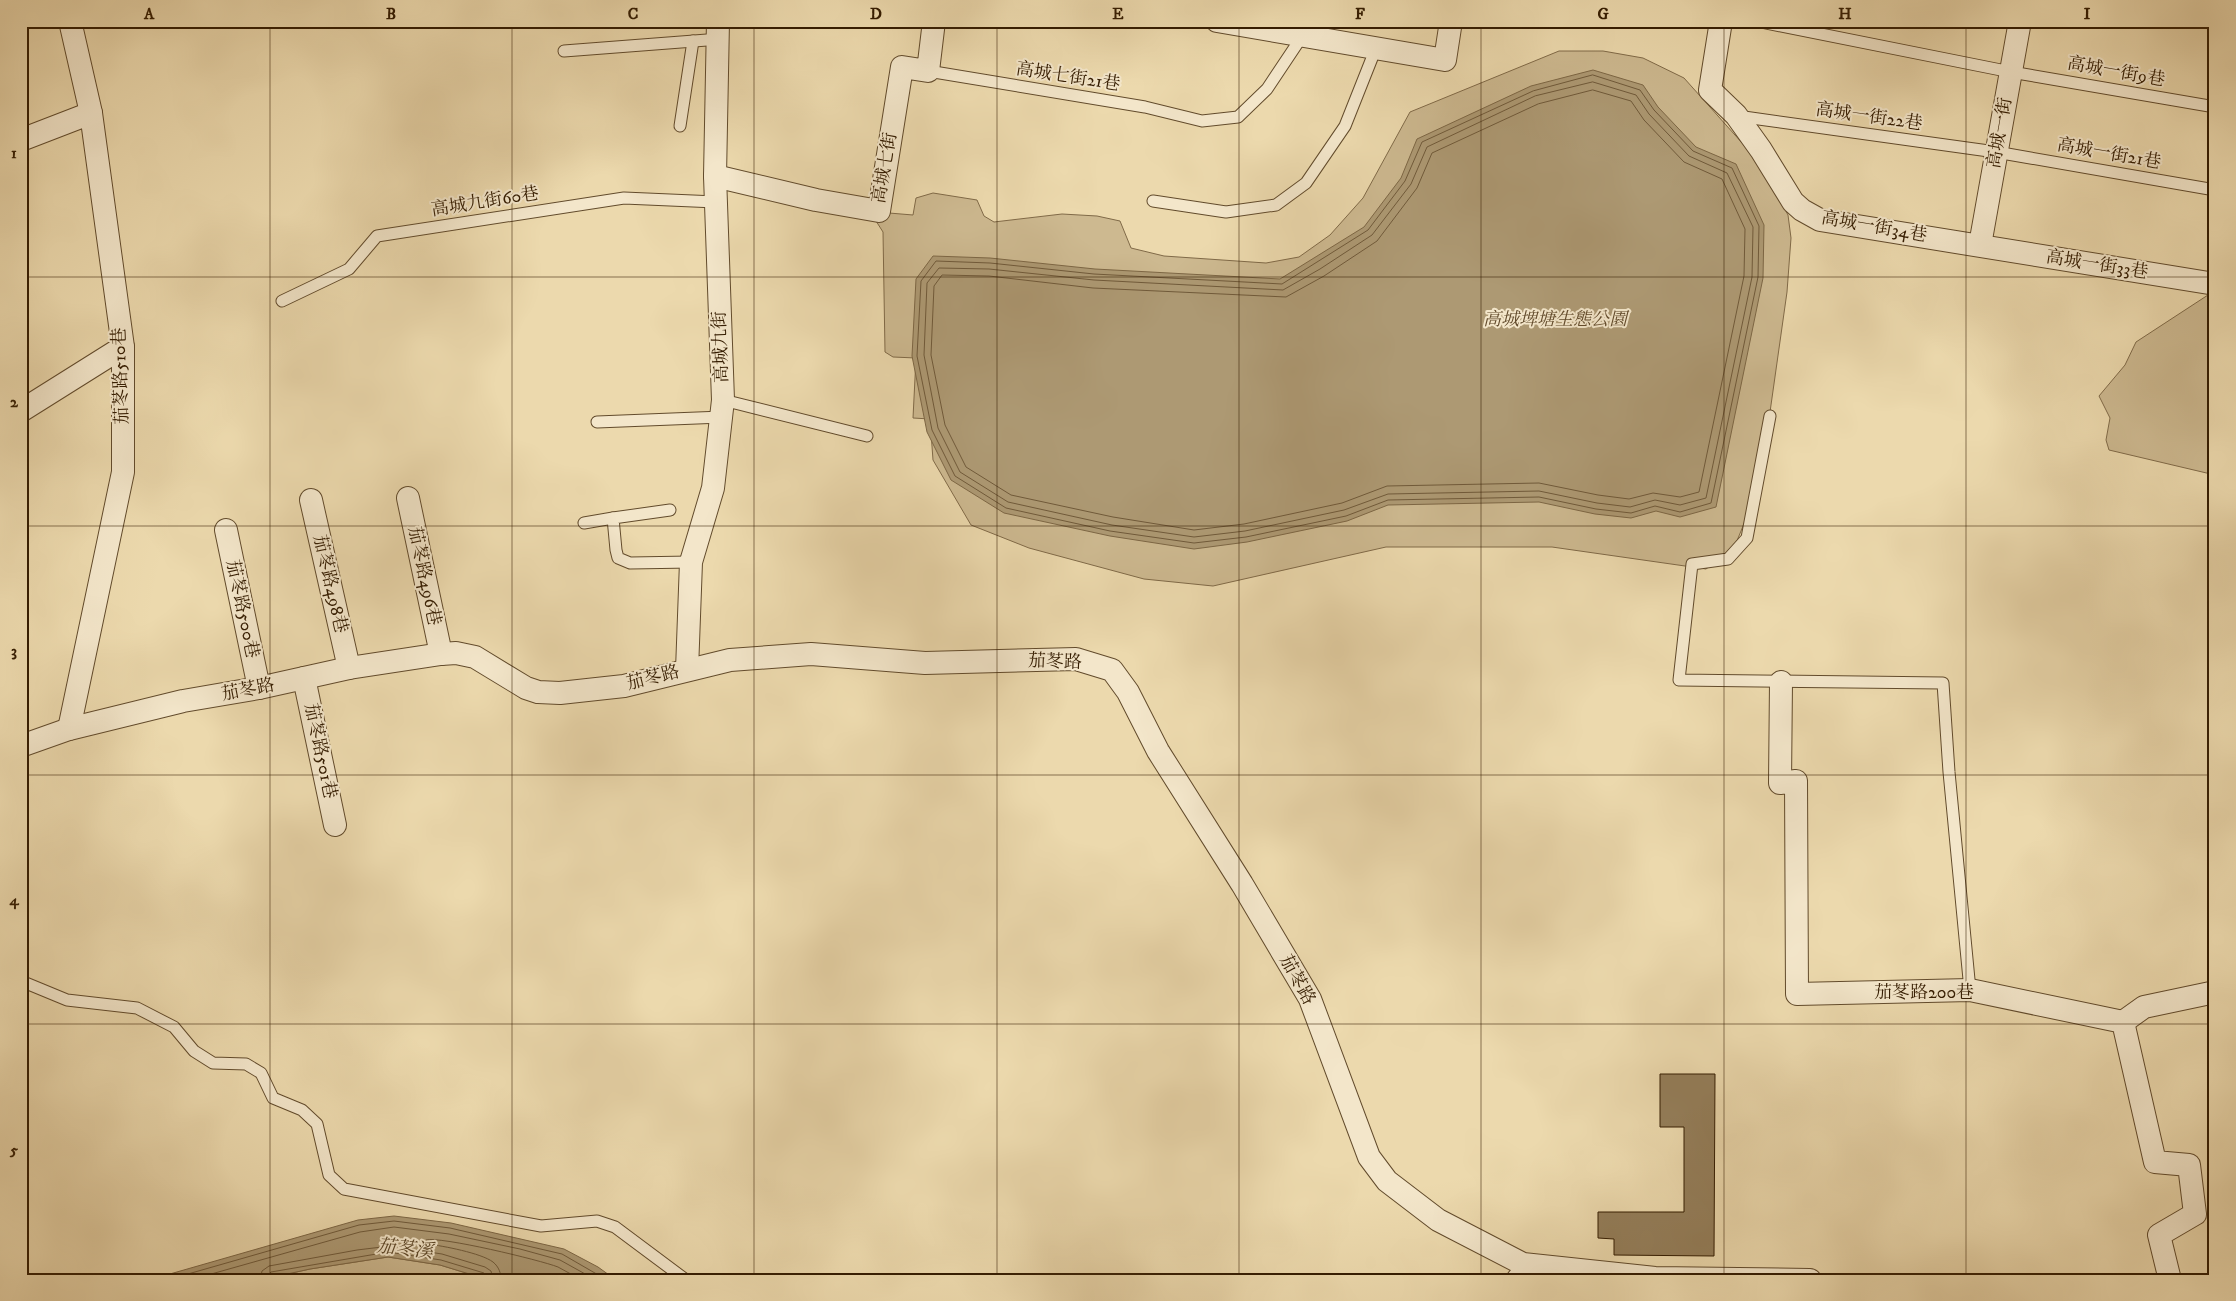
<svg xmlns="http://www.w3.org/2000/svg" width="2236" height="1301" viewBox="0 0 2236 1301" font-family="'IM FELL DW Pica','Noto Serif TC',serif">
	<rect width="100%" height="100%" fill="#ecd9ad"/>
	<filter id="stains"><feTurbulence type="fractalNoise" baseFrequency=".004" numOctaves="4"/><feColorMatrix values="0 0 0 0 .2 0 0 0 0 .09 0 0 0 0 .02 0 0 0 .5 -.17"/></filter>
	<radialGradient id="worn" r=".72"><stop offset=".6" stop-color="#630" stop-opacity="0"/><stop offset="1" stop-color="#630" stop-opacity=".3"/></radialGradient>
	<g fill="#cdb990" stroke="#806a48">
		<path d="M1559,51H1603L1643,58L1684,78L1760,163L1788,215L1791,238L1787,292L1770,412L1748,514L1734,548L1706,569L1552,547H1386L1213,586L1144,579L1029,548L971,525L933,460L930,419L913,418L916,358L893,357L885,352L883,232L876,221L889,213L913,215L916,198L933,193L977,200L984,216L994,222L1062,214L1097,216L1120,221L1131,248L1164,256L1266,263L1299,257L1330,235L1363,198L1410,112Z"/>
		<path d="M2208,295L2215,296V475L2109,450L2106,440L2110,418L2099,396L2125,365L2136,342Z"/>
		<path d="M388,1257L440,1265L489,1280H260L310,1269Z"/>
	</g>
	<g fill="#ad9973" stroke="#7d6745">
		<path d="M1593,70L1643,85L1658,107L1696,147L1736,164L1764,225L1763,278L1716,507L1680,517L1656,511L1631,518L1595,514L1539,502L1388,505L1347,521L1247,542L1194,549L1110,536L1004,513L951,480L927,432L912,356L916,279L933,256L990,258L1095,269L1280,279L1364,227L1401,178L1417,139L1531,86Z"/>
		<path d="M394,1216L451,1223L564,1249L598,1267L616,1280H489L440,1265L388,1257L310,1269L260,1280H149L358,1220Z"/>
	</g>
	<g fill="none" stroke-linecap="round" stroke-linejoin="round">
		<g stroke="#705a3a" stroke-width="1">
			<path d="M1593,75L1640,90L1654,110L1693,151L1732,168L1759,226L1758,277L1711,503L1680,512L1655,506L1631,513L1596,509L1539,497L1388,500L1346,516L1246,537L1194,543L1110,531L1006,508L955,476L932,430L917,356L921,281L936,261L990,263L1094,274L1282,284L1368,230L1405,181L1422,142L1533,91Z"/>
			<path d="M1593,82L1636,95L1649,114L1689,156L1727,173L1753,227L1752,277L1706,498L1680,505L1655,500L1630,507L1597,503L1539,491L1388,494L1344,510L1245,531L1194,537L1112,525L1008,502L960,472L938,428L924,355L927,283L939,268L989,269L1094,280L1283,290L1320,269L1372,235L1411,184L1427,147L1535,96Z"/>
			<path d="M1593,90L1631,101L1644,120L1684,162L1722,179L1745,229L1744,276L1699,492L1680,497L1653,493L1629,499L1598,495L1539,483L1387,486L1342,503L1244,524L1194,530L1113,517L1011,495L966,467L945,425L931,355L934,286L942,275L989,276L1093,288L1286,297L1324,276L1377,241L1417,188L1432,153L1538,104Z"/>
			<path d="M167,1280L359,1225L394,1221L450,1228L562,1254L607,1280"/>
			<path d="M190,1280L360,1232L394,1227L449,1234L520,1249L560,1260L596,1280"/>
			<path d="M260,1280L262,1271L269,1266L357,1250L390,1246L442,1254L485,1267L491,1271L493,1280"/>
			<path d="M266,1280L268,1275L271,1272L388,1252L441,1260L484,1273L487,1280"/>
			<path d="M501,1280C501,1273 499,1267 493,1262C481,1253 443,1246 428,1244L426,1240C440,1236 540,1260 558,1267C566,1271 574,1276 581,1280"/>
		</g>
	</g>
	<path fill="#947e5a" stroke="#341c01" d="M1660,1074H1715L1714,1256L1614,1255V1239L1598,1238V1212H1684V1127H1660Z"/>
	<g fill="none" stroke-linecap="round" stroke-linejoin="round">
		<g stroke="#624b2c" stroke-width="13">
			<g id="lane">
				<path d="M1756,21L2011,72L2215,107"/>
				<path d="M564,51L720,39"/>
				<path d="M928,71L1145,107L1202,121L1238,117L1267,89L1303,35"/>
				<path d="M1737,116L1996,152L2215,190"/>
				<path d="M680,126L693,41"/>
				<path d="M1153,201L1226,212L1276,205L1306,183L1345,126L1376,48"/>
				<path d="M282,301L349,269L377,236L624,198L716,202"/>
				<path d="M723,400L867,436"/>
				<path d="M1770,416L1747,538L1728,559L1692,564L1679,680L1943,683L1949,772L1970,990"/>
				<path d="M597,422L722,417"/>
				<path d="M670,510L613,518L616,550L618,558L630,563L691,562"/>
				<path d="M584,523L613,518"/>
				<path d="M21,981L67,1000L137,1008L174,1027L194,1051L213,1063L246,1064L261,1073L273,1098L302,1110L317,1124L329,1175L344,1189L541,1226L597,1221L615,1227L686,1280"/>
				<path d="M974,1280H982"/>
				<path d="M1510,1280L1523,1264"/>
			</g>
		</g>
		<g stroke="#624b2c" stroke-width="24">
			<g id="street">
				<path d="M1217,21L1445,60L1451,21"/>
				<path d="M1721,21L1710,90L1736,115L1761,150L1793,202L1802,210L1820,220L2215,284"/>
				<path d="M21,140L91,113"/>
				<path d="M715,176L816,200L879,211L902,67L928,71L934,21"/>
				<path d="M1980,245L2020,21"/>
				<path d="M21,411L123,347"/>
				<path d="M408,498L441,654"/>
				<path d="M311,500L349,668"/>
				<path d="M226,530L259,688"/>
				<path d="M687,670L691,562L713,488L723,400L715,176L718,21"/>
				<path d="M304,678L335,825"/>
				<path d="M1781,682L1780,783L1796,781L1797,994L1970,990L2123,1022L2155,1162L2189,1165L2195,1214L2159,1235L2170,1280"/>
				<path d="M69,729L123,472V347L91,113L70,21"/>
				<path d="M21,746L69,729L183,701L259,688L349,668L441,654L456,653L475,657L526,688L538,692L560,693L624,686L730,660L811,654L925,663L1076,659L1112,670L1128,692L1158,751L1242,884L1310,999L1369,1157L1387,1181L1438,1220L1523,1264L1655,1278L1810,1280"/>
				<path d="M2123,1022L2144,1007L2215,992"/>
			</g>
		</g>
		<use href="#lane" stroke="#f3e6ca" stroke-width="11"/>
		<use href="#street" stroke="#f3e6ca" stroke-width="22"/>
	</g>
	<path fill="none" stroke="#341c01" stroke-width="1" stroke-opacity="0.55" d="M270,21V1280M512,21V1280M754,21V1280M997,21V1280M1239,21V1280M1481,21V1280M1724,21V1280M1966,21V1280M21,277H2215M21,526H2215M21,775H2215M21,1024H2215"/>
	<g text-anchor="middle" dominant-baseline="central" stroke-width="4" stroke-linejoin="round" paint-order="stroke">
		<g font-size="18" fill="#341c01" stroke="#f3e6ca">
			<text transform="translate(2116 72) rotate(10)">高城一街9巷</text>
			<text transform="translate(1068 77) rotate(9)">高城七街21巷</text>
			<text transform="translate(1869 117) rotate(8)">高城一街22巷</text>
			<text transform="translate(2000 133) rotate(-80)">高城一街</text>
			<text transform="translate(2109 154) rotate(10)">高城一街21巷</text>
			<text transform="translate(885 168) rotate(-80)">高城七街</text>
			<text transform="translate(485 202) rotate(-9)">高城九街60巷</text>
			<text transform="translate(1874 227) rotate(10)">高城一街34巷</text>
			<text transform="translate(2097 265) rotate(9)">高城一街33巷</text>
			<text transform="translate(721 347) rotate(-92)">高城九街</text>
			<text transform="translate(121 376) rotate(-92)">茄苳路510巷</text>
			<text transform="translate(424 576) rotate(78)">茄苳路496巷</text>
			<text transform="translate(330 584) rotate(77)">茄苳路498巷</text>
			<text transform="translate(242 609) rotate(78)">茄苳路500巷</text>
			<text transform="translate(1055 662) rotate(2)">茄苳路</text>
			<text transform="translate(653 678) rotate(-14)">茄苳路</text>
			<text transform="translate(248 690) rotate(-11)">茄苳路</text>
			<text transform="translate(320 751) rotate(78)">茄苳路501巷</text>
			<text transform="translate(1297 980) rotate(61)">茄苳路</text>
			<text x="1924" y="993">茄苳路200巷</text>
		</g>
		<g font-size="18" font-style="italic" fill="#624b2c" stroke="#f3e6ca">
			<text x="1555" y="320">高城埤塘生態公園</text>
		</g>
		<g font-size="19" font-style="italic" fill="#5e4829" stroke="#f3e6ca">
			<text transform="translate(405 1249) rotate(6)">茄苳溪</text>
		</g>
	</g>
	<rect width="2236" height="1301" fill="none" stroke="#ecd9ad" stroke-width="55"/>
	<rect x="28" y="28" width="2180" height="1246" fill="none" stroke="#341c01" stroke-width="2"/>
	<g font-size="16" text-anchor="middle" font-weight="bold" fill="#341c01">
		<text x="149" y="19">A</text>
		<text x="391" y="19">B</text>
		<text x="633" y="19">C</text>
		<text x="876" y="19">D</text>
		<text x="1118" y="19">E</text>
		<text x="1360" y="19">F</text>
		<text x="1603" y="19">G</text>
		<text x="1845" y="19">H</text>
		<text x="2087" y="19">I</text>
		<text x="14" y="158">1</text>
		<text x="14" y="407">2</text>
		<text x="14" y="656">3</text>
		<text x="14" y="905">4</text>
		<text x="14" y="1155">5</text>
	</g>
	<rect width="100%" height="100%" filter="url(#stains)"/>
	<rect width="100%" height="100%" fill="url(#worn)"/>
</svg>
